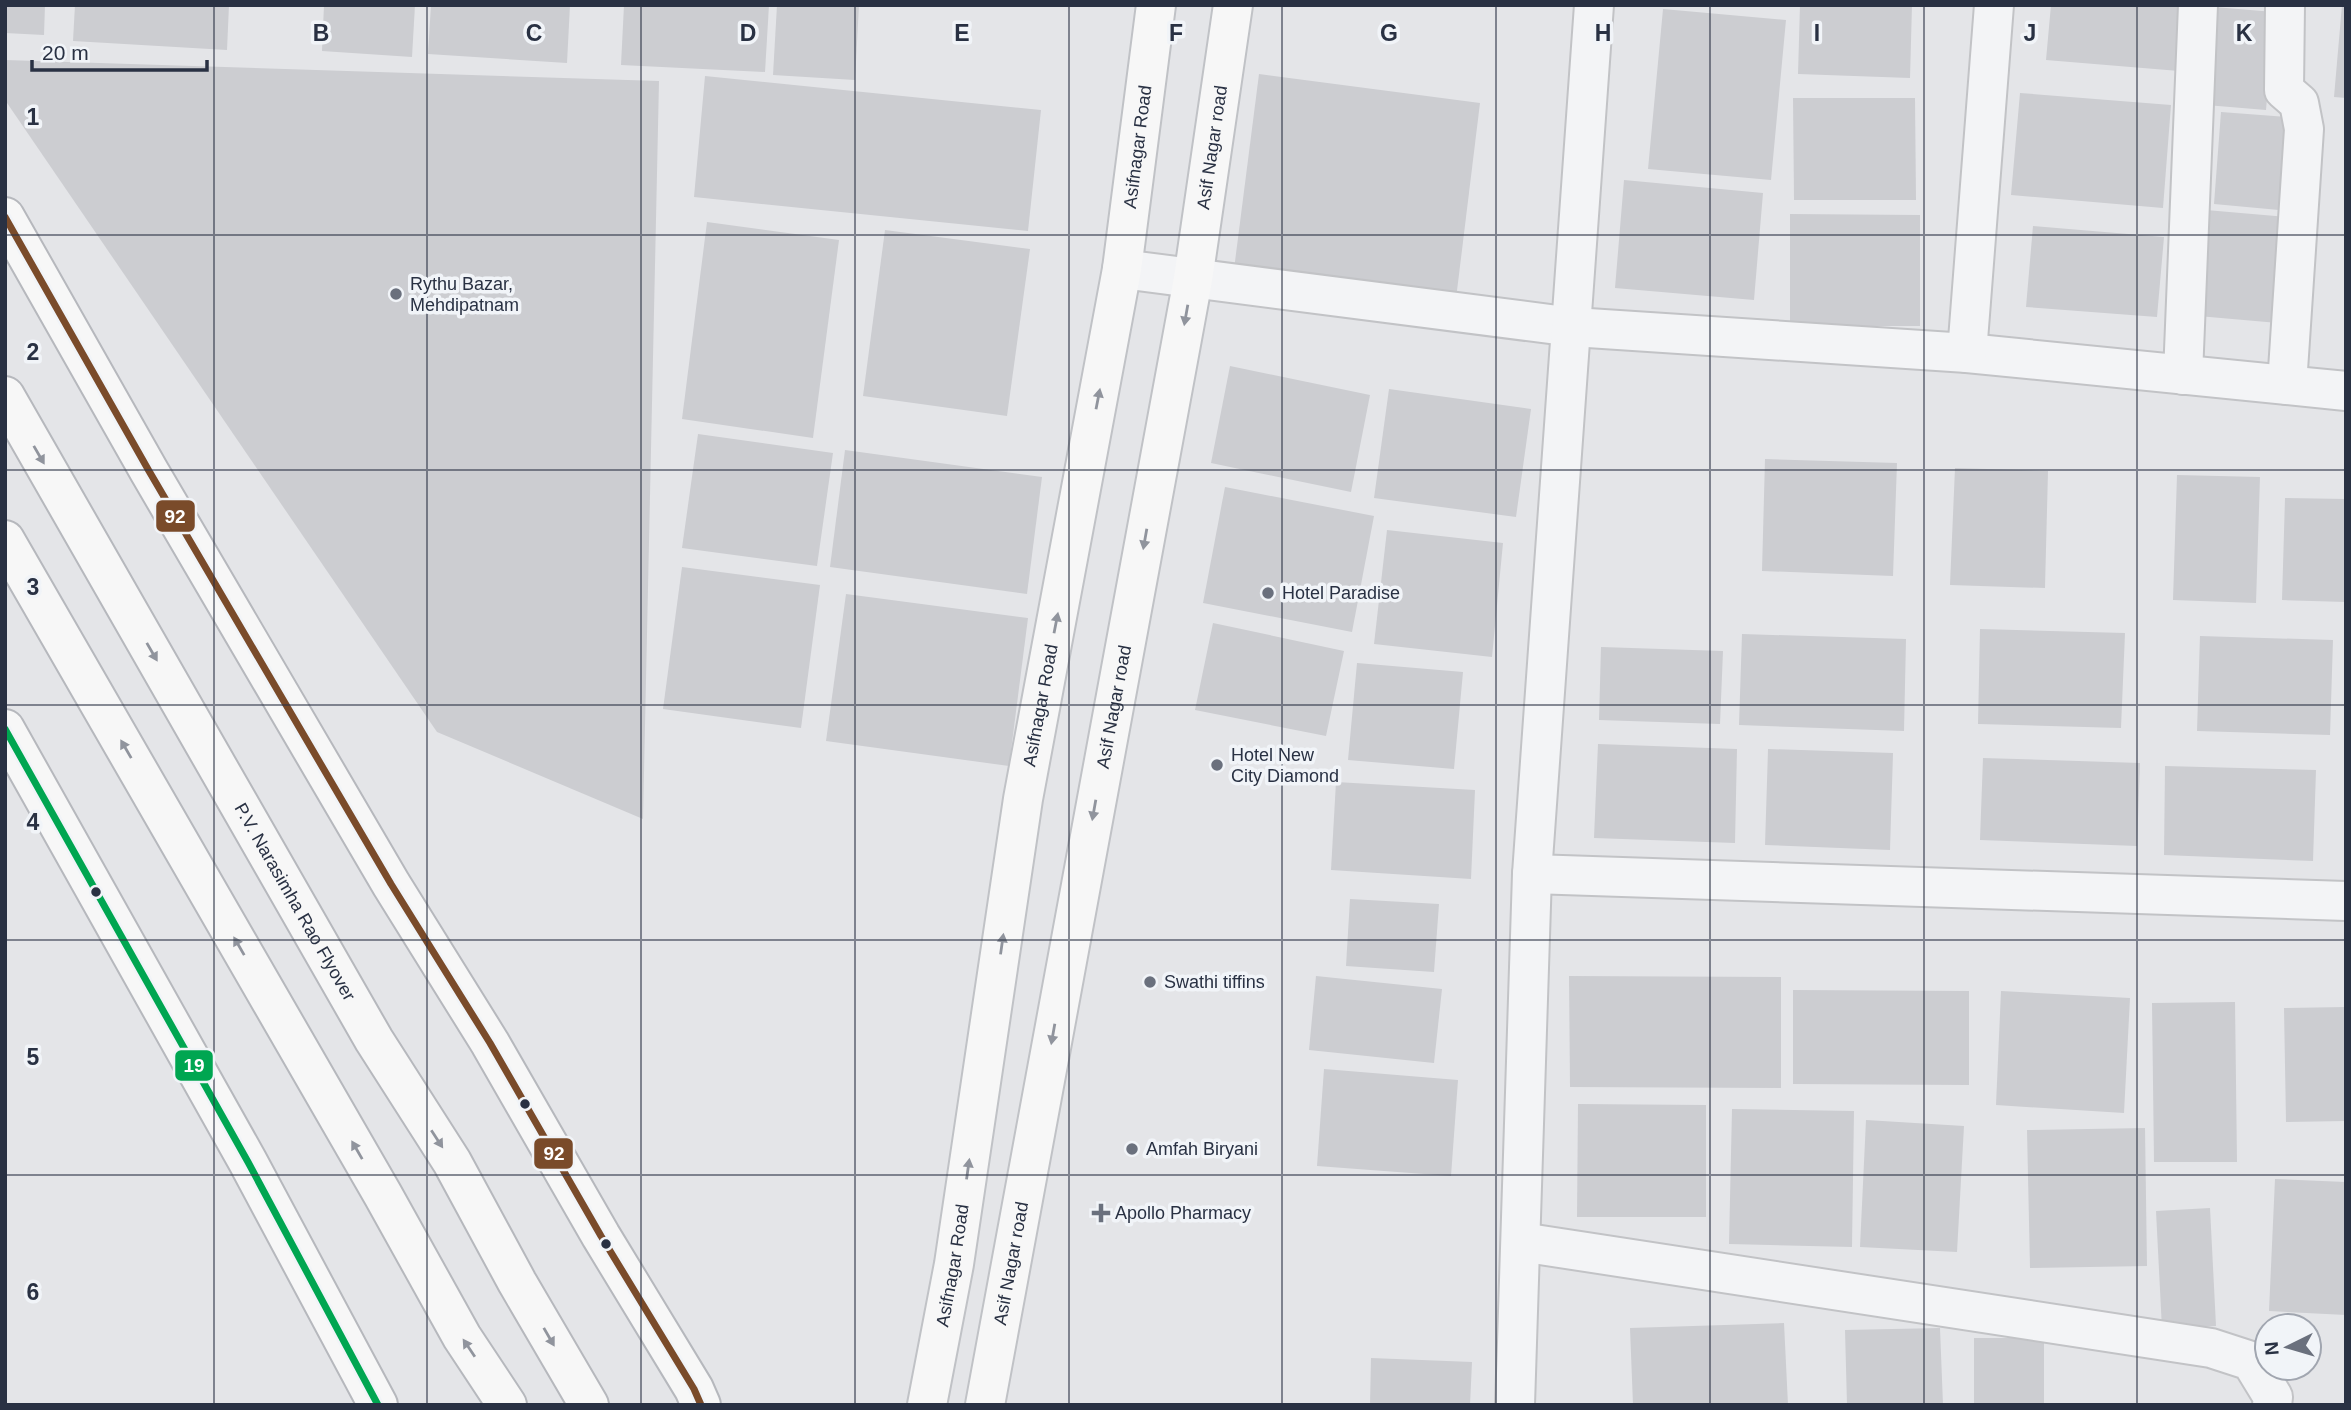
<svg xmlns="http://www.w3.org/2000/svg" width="2351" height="1410" viewBox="0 0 2351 1410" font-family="Helvetica,sans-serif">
	<rect width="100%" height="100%" fill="#e4e5e8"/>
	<g fill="#cccdd1">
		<path d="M5,5H45L44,35L5,33Z"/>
		<path d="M75,5H229L227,50L73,41Z"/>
		<path d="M324,5H415L412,57L322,51Z"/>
		<path d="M431,5H570L567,63L428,54Z"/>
		<path d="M624,5H769L765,72L621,65Z"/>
		<path d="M777,5H859L855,80L773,75Z"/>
		<path d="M1800,5H1912L1910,78L1798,74Z"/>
		<path d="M2051,5H2184L2179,71L2046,60Z"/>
		<path d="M2342,5H2346V98L2334,97Z"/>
		<path d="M2214,7L2274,12L2266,110L2206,105Z"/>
		<path d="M1663,9L1786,20L1771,180L1648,169Z"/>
		<path d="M5,60L659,81L643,819L437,732L5,100Z"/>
		<path d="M1259,74L1480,103L1455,307L1233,277Z"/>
		<path d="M705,76L1041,110L1028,231L694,197Z"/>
		<path d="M2020,93L2171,105L2163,208L2011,195Z"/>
		<path d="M1793,98H1915L1916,200H1794Z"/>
		<path d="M2221,112L2287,117L2279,210L2214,204Z"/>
		<path d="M1624,180L1763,193L1754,300L1615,288Z"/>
		<path d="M2206,210L2287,217L2278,323L2198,316Z"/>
		<path d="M1790,214L1920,215V326H1790Z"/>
		<path d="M707,222L839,240L813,438L682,419Z"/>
		<path d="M2033,226L2164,237L2157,317L2026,307Z"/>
		<path d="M885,230L1030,249L1007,416L863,396Z"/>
		<path d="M1230,366L1370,395L1351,492L1211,463Z"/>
		<path d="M1389,389L1531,409L1516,517L1374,498Z"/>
		<path d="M698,434L833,453L817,566L682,548Z"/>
		<path d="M845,450L1042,477L1027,594L830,567Z"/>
		<path d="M1765,459L1897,463L1893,576L1762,571Z"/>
		<path d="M1955,468L2048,471L2045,588L1950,585Z"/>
		<path d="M2177,475L2260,477L2256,603L2173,600Z"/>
		<path d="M1225,487L1374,516L1352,632L1203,603Z"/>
		<path d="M2285,498L2346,499V602L2282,600Z"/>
		<path d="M1387,530L1503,543L1492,657L1374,644Z"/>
		<path d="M682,567L820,585L801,728L663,709Z"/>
		<path d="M846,594L1028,618L1009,766L826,741Z"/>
		<path d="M1213,623L1344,651L1326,736L1195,710Z"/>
		<path d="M1980,629L2125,633L2121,728L1978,724Z"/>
		<path d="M1742,634L1906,639L1904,731L1739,725Z"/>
		<path d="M2200,636L2333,640L2330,735L2197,731Z"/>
		<path d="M1601,647L1723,651L1720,724L1599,720Z"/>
		<path d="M1357,663L1463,672L1454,769L1348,760Z"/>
		<path d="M1598,744L1737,749L1735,843L1594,838Z"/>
		<path d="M1768,749L1893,753L1890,850L1765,845Z"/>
		<path d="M1983,758L2140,763L2137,846L1980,840Z"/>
		<path d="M2165,766L2316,770L2313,861L2164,855Z"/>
		<path d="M1336,782L1475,790L1471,879L1331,870Z"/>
		<path d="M1350,899L1439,904L1434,972L1346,966Z"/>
		<path d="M1316,976L1442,989L1434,1063L1309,1050Z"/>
		<path d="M1569,976L1781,977V1088L1570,1087Z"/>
		<path d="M1793,990L1969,991V1085L1793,1084Z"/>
		<path d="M2001,991L2130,998L2124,1113L1996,1105Z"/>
		<path d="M2235,1002L2237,1162H2154L2152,1003Z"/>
		<path d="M2346,1007V1121L2286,1122L2284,1008Z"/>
		<path d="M1324,1069L1458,1080L1451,1176L1317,1166Z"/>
		<path d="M1578,1104L1706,1105V1217H1577Z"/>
		<path d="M1732,1109L1854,1111L1852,1247L1729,1244Z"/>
		<path d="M1866,1120L1964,1126L1957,1252L1860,1247Z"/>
		<path d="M2145,1128L2147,1266L2030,1268L2027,1130Z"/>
		<path d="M2275,1179L2346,1182V1315L2269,1311Z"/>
		<path d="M2210,1208L2216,1326L2162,1329L2156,1211Z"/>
		<path d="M1784,1323L1788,1405H1633L1630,1328Z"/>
		<path d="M1940,1328L1943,1405H1847L1845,1330Z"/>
		<rect x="1974" y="1338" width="70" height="67"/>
		<path d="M1371,1358L1472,1362L1470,1405H1370Z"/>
	</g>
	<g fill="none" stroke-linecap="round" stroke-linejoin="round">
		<g stroke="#c2c3c6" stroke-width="42">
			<g id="minor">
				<path d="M2285,5L2284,90L2299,103L2304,129L2287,385"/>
				<path d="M1122,269L1573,327L1967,353L2346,391"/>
				<path d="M1967,353L1994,5"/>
				<path d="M2183,375L2198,5"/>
				<path d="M1532,874L2346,901"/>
				<path d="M1521,1242L2211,1348L2251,1361L2273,1397L2272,1405"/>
				<path d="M1515,1405L1532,874L1594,5"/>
			</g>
		</g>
		<g stroke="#c0c2c6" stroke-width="42">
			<g id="major">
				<path id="s1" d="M927,1405L954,1264L1023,799L1122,269L1156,5"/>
				<path id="s2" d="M985,1405L1193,279L1233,5"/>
			</g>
		</g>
		<g stroke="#b6b8bd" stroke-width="42">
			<g id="highway">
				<path d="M5,217L149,471L391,884L490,1043L601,1236L694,1389L701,1405"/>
				<path id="s3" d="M5,396L374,1040L452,1162L517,1282L589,1405"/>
				<path d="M5,540L383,1195L462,1337L507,1405"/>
				<path d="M5,729L248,1162L378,1405"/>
			</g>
		</g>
		<use href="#minor" stroke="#f3f4f6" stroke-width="38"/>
		<use href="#major" stroke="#f7f7f7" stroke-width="38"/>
		<use href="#highway" stroke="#f7f7f7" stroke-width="38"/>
		<g stroke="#f1f4f8" stroke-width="12">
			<path id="bus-1" d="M5,217L149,471L391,884L490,1043L601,1236L694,1389L701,1405"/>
		</g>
		<g stroke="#f1f4f8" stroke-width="12">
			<path id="bus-2" d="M5,729L248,1162L378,1405"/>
		</g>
		<use href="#bus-1" stroke="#7a4b2a" stroke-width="7"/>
		<use href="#bus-2" stroke="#00a651" stroke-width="7"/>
	</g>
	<defs><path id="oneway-solid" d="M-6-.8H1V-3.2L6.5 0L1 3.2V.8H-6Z" transform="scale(1.75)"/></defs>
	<g fill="#90949d">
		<use href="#oneway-solid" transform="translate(1186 315) rotate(100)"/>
		<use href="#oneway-solid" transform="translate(1098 399) rotate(-79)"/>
		<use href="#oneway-solid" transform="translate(39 455) rotate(60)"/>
		<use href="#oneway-solid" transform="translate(1145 539) rotate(100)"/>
		<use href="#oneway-solid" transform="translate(1056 623) rotate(-79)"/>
		<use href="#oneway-solid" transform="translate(152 652) rotate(60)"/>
		<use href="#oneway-solid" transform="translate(126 749) rotate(-120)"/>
		<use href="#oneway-solid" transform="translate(1094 810) rotate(100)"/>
		<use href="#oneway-solid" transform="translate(1002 944) rotate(-82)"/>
		<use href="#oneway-solid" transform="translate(239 946) rotate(-120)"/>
		<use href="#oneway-solid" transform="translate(1053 1034) rotate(100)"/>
		<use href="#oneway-solid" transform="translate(437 1139) rotate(57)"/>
		<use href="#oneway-solid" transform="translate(357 1150) rotate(-120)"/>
		<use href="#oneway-solid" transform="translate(968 1169) rotate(-82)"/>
		<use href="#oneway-solid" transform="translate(549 1337) rotate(60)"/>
		<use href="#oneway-solid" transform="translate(469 1348) rotate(-124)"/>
	</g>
	<path fill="none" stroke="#293143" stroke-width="2" stroke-opacity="0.55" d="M214,5V1405M427,5V1405M641,5V1405M855,5V1405M1069,5V1405M1282,5V1405M1496,5V1405M1710,5V1405M1924,5V1405M2137,5V1405M5,235H2346M5,470H2346M5,705H2346M5,940H2346M5,1175H2346"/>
	<g fill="#6a707d" stroke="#f1f4f8" stroke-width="2.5">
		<circle cx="396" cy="294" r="7"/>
		<circle cx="1268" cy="593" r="7"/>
		<circle cx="1217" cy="765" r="7"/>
		<circle cx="1150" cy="982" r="7"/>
		<circle cx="1132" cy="1149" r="7"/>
		<path d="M1097.5 1202.5h7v7h7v7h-7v7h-7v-7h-7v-7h7z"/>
	</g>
	<g fill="#293143" stroke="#f1f4f8" stroke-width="2.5">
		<circle cx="96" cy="892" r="6"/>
		<circle cx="525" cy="1104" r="6"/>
		<circle cx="606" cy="1244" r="6"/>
	</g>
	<g text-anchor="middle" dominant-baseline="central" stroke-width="7" stroke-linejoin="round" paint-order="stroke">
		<g font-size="18" fill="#293143" stroke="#f1f4f8">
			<text stroke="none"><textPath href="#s1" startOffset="1276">Asifnagar Road</textPath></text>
			<text stroke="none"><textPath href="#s2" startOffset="1278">Asif Nagar road</textPath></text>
			<text stroke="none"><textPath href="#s1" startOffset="709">Asifnagar Road</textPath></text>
			<text stroke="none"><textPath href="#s2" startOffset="710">Asif Nagar road</textPath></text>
			<text stroke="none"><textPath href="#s3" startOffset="583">P.V. Narasimha Rao Flyover</textPath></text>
			<text stroke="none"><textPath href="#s2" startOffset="144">Asif Nagar road</textPath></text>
			<text stroke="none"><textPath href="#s1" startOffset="142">Asifnagar Road</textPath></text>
		</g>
		<g font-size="18" fill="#293143" stroke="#f1f4f8" text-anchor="start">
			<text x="410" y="284">Rythu Bazar,<tspan x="410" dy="21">Mehdipatnam</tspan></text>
			<text x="1282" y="593">Hotel Paradise</text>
			<text x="1231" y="755">Hotel New<tspan x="1231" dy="21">City Diamond</tspan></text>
			<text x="1164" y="982">Swathi tiffins</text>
			<text x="1146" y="1149">Amfah Biryani</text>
			<text x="1115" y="1213">Apollo Pharmacy</text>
		</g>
	</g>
	<g font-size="23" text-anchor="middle" font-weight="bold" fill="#293143" stroke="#f1f4f8" stroke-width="7" stroke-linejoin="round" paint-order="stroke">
		<text x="321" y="41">B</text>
		<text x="534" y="41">C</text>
		<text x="748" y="41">D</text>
		<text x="962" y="41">E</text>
		<text x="1176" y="41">F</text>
		<text x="1389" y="41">G</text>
		<text x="1603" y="41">H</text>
		<text x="1817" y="41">I</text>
		<text x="2030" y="41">J</text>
		<text x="2244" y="41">K</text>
		<text x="33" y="125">1</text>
		<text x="33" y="360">2</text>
		<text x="33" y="595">3</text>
		<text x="33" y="830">4</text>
		<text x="33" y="1065">5</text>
		<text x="33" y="1300">6</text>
	</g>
	<g stroke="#f1f4f8" stroke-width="2.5">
		<rect x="155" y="499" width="41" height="34" rx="7" fill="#7a4b2a"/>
		<rect x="174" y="1049" width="40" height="33" rx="7" fill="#00a651"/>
		<rect x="533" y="1137" width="41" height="33" rx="7" fill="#7a4b2a"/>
	</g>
	<g font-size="19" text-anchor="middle" font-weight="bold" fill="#fff">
		<text x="175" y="523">92</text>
		<text x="194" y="1072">19</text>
		<text x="554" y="1160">92</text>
	</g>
	<rect width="2351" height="1410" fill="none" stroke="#293143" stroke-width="14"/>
	<g transform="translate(2288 1347) rotate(265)"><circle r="33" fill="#f1f4f8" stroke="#a1a6b0" stroke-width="2"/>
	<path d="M0-5L12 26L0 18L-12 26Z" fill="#6a707d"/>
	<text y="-10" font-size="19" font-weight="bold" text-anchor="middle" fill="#293143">N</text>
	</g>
	<path d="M32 60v10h175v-10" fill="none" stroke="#293143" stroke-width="3.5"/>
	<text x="42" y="60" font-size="21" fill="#293143" stroke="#f1f4f8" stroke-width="5" paint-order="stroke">20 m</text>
</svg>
